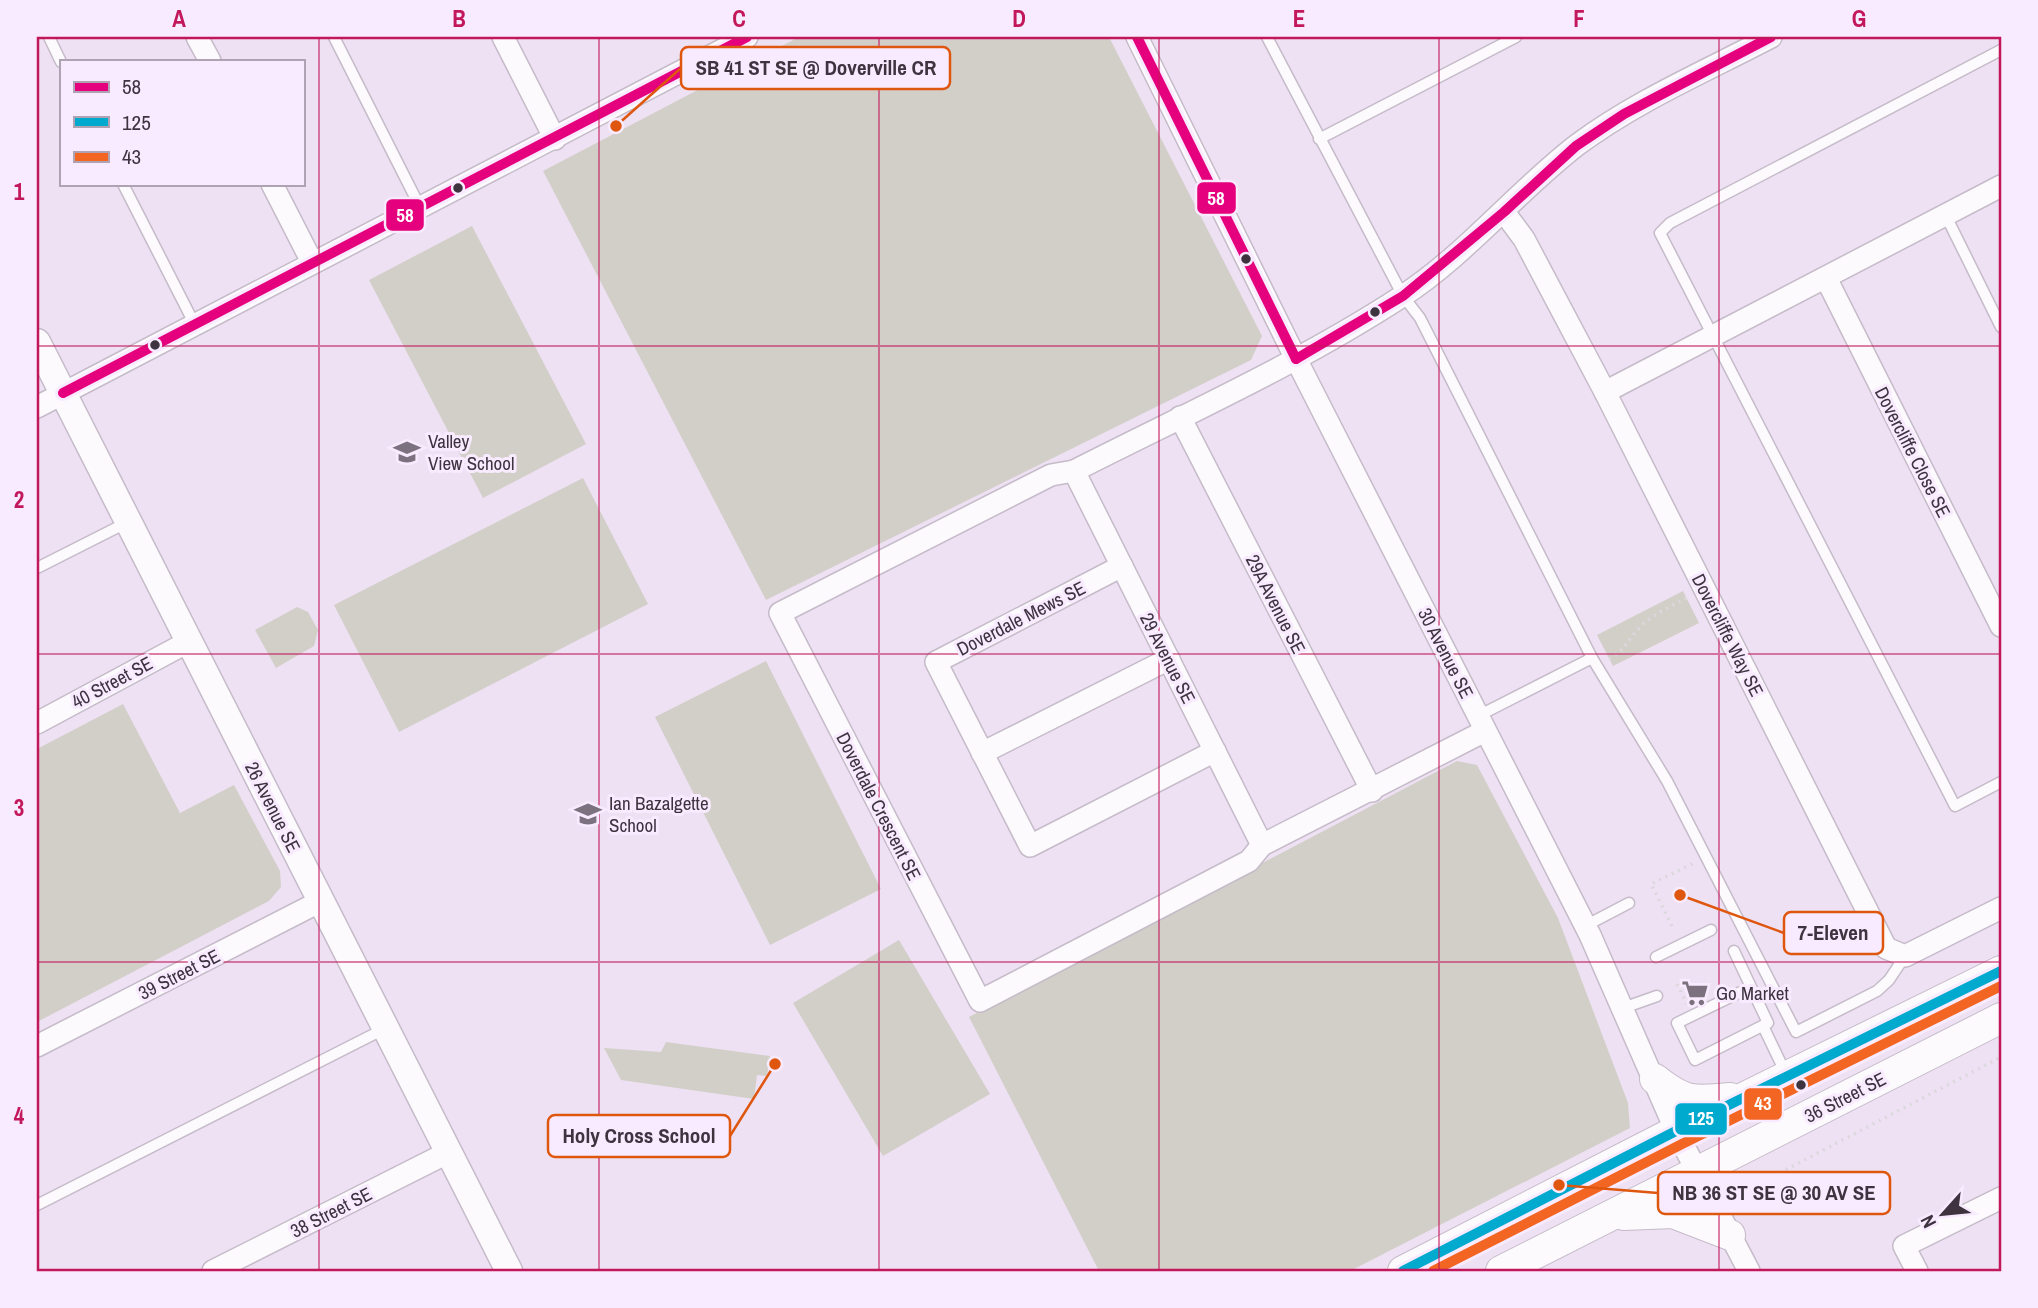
<svg xmlns="http://www.w3.org/2000/svg" width="2038" height="1308" viewBox="0 0 2038 1308" font-family="'Archivo Narrow',sans-serif">
	<rect width="100%" height="100%" fill="#eee1f3"/>
	<g fill="#d2cfc9">
		<path d="M799,37H1109L1262,336L1251,360L766,600L543,171Z"/>
		<path d="M472,226L586,444L483,498L369,280Z"/>
		<path d="M583,478L648,604L399,732L334,605Z"/>
		<path d="M1683,591L1699,623L1613,666L1597,635Z"/>
		<path d="M297,607L308,612L318,630L314,646L276,668L255,630Z"/>
		<path d="M766,661L881,889L770,945L655,717Z"/>
		<path d="M123,704L180,813L234,785L280,871L281,887L269,901L37,1022V749Z"/>
		<path d="M1457,761L1477,765L1558,918L1628,1103L1630,1128L1350,1271H1099L969,1017Z"/>
		<path d="M899,940L990,1094L883,1156L793,1003Z"/>
		<path d="M666,1042L770,1056L767,1076L757,1075L754,1099L621,1080L604,1048L661,1052Z"/>
	</g>
	<g fill="none" stroke-linecap="round" stroke-linejoin="round">
		<g stroke="#c5bbc9" stroke-width="13">
			<g id="service">
				<path d="M49,37L61,62"/>
				<path d="M334,37L421,209"/>
				<path d="M1267,37L1403,296L1420,318L1592,658L1667,781L1796,1032L1877,991L1889,980L1905,956"/>
				<path d="M2001,50L1670,223L1660,233L1955,806L2001,782"/>
				<path d="M1319,139L1516,37"/>
				<path d="M123,184L195,325"/>
				<path d="M1946,216L2001,327"/>
				<path d="M37,568L128,522"/>
				<path d="M1478,716L1592,658"/>
				<path d="M1585,926L1629,903"/>
				<path d="M1734,951L1768,1023L1695,1060L1677,1023L1749,988"/>
				<path d="M1656,957L1711,930"/>
				<path d="M1623,1008L1657,996"/>
				<path d="M1763,1026L1786,1074"/>
				<path d="M37,1205L386,1028"/>
			</g>
		</g>
		<g stroke="#c5bbc9" stroke-width="24">
			<g id="minor">
				<path d="M197,37L210,61"/>
				<path d="M503,37L555,139"/>
				<path d="M1137,37L1296,359L1590,935L1676,1131L1749,1271"/>
				<path d="M272,184L312,262"/>
				<path d="M1504,212L1524,239L1605,392L1886,948L1905,956L2001,908"/>
				<path d="M1826,278L2001,626"/>
				<path d="M1605,392L2001,186"/>
				<path d="M37,407L747,37"/>
				<path d="M1180,417L1372,791"/>
				<path d="M1074,471L1262,845"/>
				<path d="M1122,566L936,662L1030,846L1215,751"/>
				<path d="M37,723L188,642"/>
				<path d="M1485,731L1262,845L1249,861L980,1001L780,613L1051,475L1074,471C1184,415 1298,364 1401,297C1466,255 1516,192 1577,145C1636,101 1706,71 1771,37"/>
				<path d="M982,753L1169,659"/>
				<path d="M37,1046L321,901"/>
				<path d="M213,1271L449,1152"/>
				<path d="M1917,1271L1904,1246L2001,1198"/>
			</g>
		</g>
		<g stroke="#c5bbc9" stroke-width="29">
			<path id="tertiary" d="M37,342L509,1271"/>
		</g>
		<g stroke="#c5bbc9" stroke-width="32">
			<g id="secondary">
				<path d="M1655,1079C1684,1102 1693,1102 1730,1098"/>
				<path d="M1624,1215L1673,1213L1730,1235"/>
				<path d="M1403,1271L1676,1131L2001,971"/>
				<path d="M1501,1271L2001,1018"/>
			</g>
		</g>
		<g stroke="#dbd8dd" stroke-width="3.5" stroke-dasharray="2 5" stroke-linecap="butt">
			<path d="M1609,659C1625,651 1628,639 1640,627C1653,614 1672,606 1688,597"/>
			<path d="M1672,926L1651,884L1694,863"/>
			<path d="M1677,984L1687,1004"/>
			<path d="M1730,1199L2001,1057"/>
		</g>
		<use href="#service" stroke="#fcfafd" stroke-width="10"/>
		<use href="#minor" stroke="#fcfafd" stroke-width="21"/>
		<use href="#tertiary" stroke="#fcfafd" stroke-width="26"/>
		<use href="#secondary" stroke="#fcfafd" stroke-width="30"/>
		<g stroke="#f9ebff" stroke-width="16">
			<g id="bus-1">
				<path d="M1137,37L1296,359"/>
				<path d="M1296,359L1403,296L1504,212L1576,146L1624,114L1771,37"/>
				<path d="M63,393L747,37"/>
			</g>
		</g>
		<g stroke="#f9ebff" stroke-width="16">
			<path id="bus-2" d="M1403,1271L1676,1131L2001,971"/>
		</g>
		<g stroke="#f9ebff" stroke-width="16">
			<path id="bus-3" d="M1433,1271L1682,1144L2001,986"/>
		</g>
		<use href="#bus-1" stroke="#e5007d" stroke-width="10"/>
		<use href="#bus-2" stroke="#00a9ce" stroke-width="10"/>
		<use href="#bus-3" stroke="#f26522" stroke-width="10"/>
	</g>
	<path fill="none" stroke="#c2185b" stroke-width="2" stroke-opacity="0.55" d="M319,37V1271M599,37V1271M879,37V1271M1159,37V1271M1439,37V1271M1719,37V1271M37,346H2001M37,654H2001M37,962H2001"/>
	<defs>
		<g id="school-bare" transform="scale(2.1)"><path d="M0-5L7-2L0 1L-7-2ZM-4 1L0 2.5L4 1V4Q0 6-4 4Z" fill="#7b717f" stroke="#f9ebff" stroke-width="2.5" paint-order="stroke"/></g>
		<g id="supermarket-bare" transform="scale(2.1)"><path d="M-6-5.5h2.5l.6 2H6L4.5 2H-2.5L-4.4-4H-6ZM-1.5 3.2a1.3 1.3 0 1 0 .1 0ZM3 3.2a1.3 1.3 0 1 0 .1 0Z" fill="#7b717f" stroke="#f9ebff" stroke-width="2.5" paint-order="stroke"/></g>
	</defs>
	<g fill-rule="evenodd">
		<use href="#school-bare" x="407" y="452"/>
		<use href="#school-bare" x="588" y="814"/>
		<use href="#supermarket-bare" x="1695" y="993"/>
	</g>
	<g fill="#3d3440" stroke="#f9ebff" stroke-width="2.5">
		<circle cx="458" cy="188" r="6"/>
		<circle cx="1246" cy="259" r="6"/>
		<circle cx="1375" cy="312" r="6"/>
		<circle cx="155" cy="345" r="6"/>
		<circle cx="1801" cy="1085" r="6"/>
	</g>
	<g text-anchor="middle" dominant-baseline="central" stroke-width="6" stroke-linejoin="round" paint-order="stroke">
		<g font-size="19" fill="#3d3440" stroke="#f9ebff" text-anchor="start">
			<text x="428" y="441">Valley<tspan x="428" dy="22">View School</tspan></text>
			<text x="609" y="803">Ian Bazalgette<tspan x="609" dy="22">School</tspan></text>
			<text x="1716" y="993">Go Market</text>
		</g>
		<g font-size="19" fill="#3d3440" stroke="#f9ebff">
			<text transform="translate(1913 452) rotate(63)">Dovercliffe Close SE</text>
			<text transform="translate(1276 604) rotate(63)">29A Avenue SE</text>
			<text transform="translate(1021 618) rotate(-27)">Doverdale Mews SE</text>
			<text transform="translate(1728 635) rotate(63)">Dovercliffe Way SE</text>
			<text transform="translate(1446 653) rotate(63)">30 Avenue SE</text>
			<text transform="translate(1168 658) rotate(63)">29 Avenue SE</text>
			<text transform="translate(112 682) rotate(-28)">40 Street SE</text>
			<text transform="translate(879 806) rotate(63)">Doverdale Crescent SE</text>
			<text transform="translate(273 807) rotate(63)">26 Avenue SE</text>
			<text transform="translate(179 974) rotate(-27)">39 Street SE</text>
			<text transform="translate(1845 1097) rotate(-27)">36 Street SE</text>
			<text transform="translate(331 1212) rotate(-27)">38 Street SE</text>
		</g>
	</g>
	<path fill="none" stroke="#df570f" stroke-width="2.5" d="M616 126L681 68M1680 895L1784 933M775 1064L730 1136M1559 1185L1658 1193"/>
	<g fill="#df570f" stroke="#f9ebff" stroke-width="2.5">
		<circle cx="616" cy="126" r="7"/>
		<circle cx="1680" cy="895" r="7"/>
		<circle cx="775" cy="1064" r="7"/>
		<circle cx="1559" cy="1185" r="7"/>
	</g>
	<g fill="#f9ebff" stroke="#df570f" stroke-width="2.5">
		<rect x="681" y="47" width="269" height="42" rx="7"/>
		<rect x="1784" y="912" width="99" height="42" rx="7"/>
		<rect x="548" y="1115" width="182" height="42" rx="7"/>
		<rect x="1658" y="1172" width="232" height="42" rx="7"/>
	</g>
	<g font-size="21" text-anchor="middle" font-weight="bold" fill="#3d3440">
		<text x="816" y="75">SB 41 ST SE @ Doverville CR</text>
		<text x="1833" y="940">7-Eleven</text>
		<text x="639" y="1143">Holy Cross School</text>
		<text x="1774" y="1200">NB 36 ST SE @ 30 AV SE</text>
	</g>
	<g stroke="#f9ebff" stroke-width="2.5">
		<rect x="1196" y="181" width="41" height="34" rx="7" fill="#e5007d"/>
		<rect x="385" y="198" width="40" height="34" rx="7" fill="#e5007d"/>
		<rect x="1743" y="1087" width="40" height="34" rx="7" fill="#f26522"/>
		<rect x="1674" y="1102" width="54" height="34" rx="7" fill="#00a9ce"/>
	</g>
	<g font-size="19" text-anchor="middle" font-weight="bold" fill="#fff">
		<text x="1216" y="205">58</text>
		<text x="405" y="222">58</text>
		<text x="1763" y="1110">43</text>
		<text x="1701" y="1125">125</text>
	</g>
	<rect width="2038" height="1308" fill="none" stroke="#f9ebff" stroke-width="77"/>
	<rect x="60" y="60" width="245" height="126" fill="#f9ebff" stroke="#aea2b3" stroke-width="2"/>
	<rect x="74" y="82" width="35" height="10" fill="#e5007d" stroke="#aea2b3" stroke-width="2"/>
	<text x="122" y="94" font-size="21" fill="#3d3440">58</text>
	<rect x="74" y="117" width="35" height="10" fill="#00a9ce" stroke="#aea2b3" stroke-width="2"/>
	<text x="122" y="130" font-size="21" fill="#3d3440">125</text>
	<rect x="74" y="152" width="35" height="10" fill="#f26522" stroke="#aea2b3" stroke-width="2"/>
	<text x="122" y="164" font-size="21" fill="#3d3440">43</text>
	<g transform="translate(1943 1214) rotate(243)" stroke="#f9ebff" stroke-width="5" paint-order="stroke">
	<path d="M0-5L12 26L0 18L-12 26Z" fill="#3d3440"/>
	<text y="-10" font-size="19" font-weight="bold" text-anchor="middle" fill="#3d3440">N</text>
	</g>
	<rect x="38" y="38" width="1962" height="1232" fill="none" stroke="#c2185b" stroke-width="2.5"/>
	<g font-size="23" text-anchor="middle" font-weight="bold" fill="#c2185b">
		<text x="179" y="27">A</text>
		<text x="459" y="27">B</text>
		<text x="739" y="27">C</text>
		<text x="1019" y="27">D</text>
		<text x="1299" y="27">E</text>
		<text x="1579" y="27">F</text>
		<text x="1859" y="27">G</text>
		<text x="19" y="200">1</text>
		<text x="19" y="508">2</text>
		<text x="19" y="816">3</text>
		<text x="19" y="1124">4</text>
	</g>
</svg>
